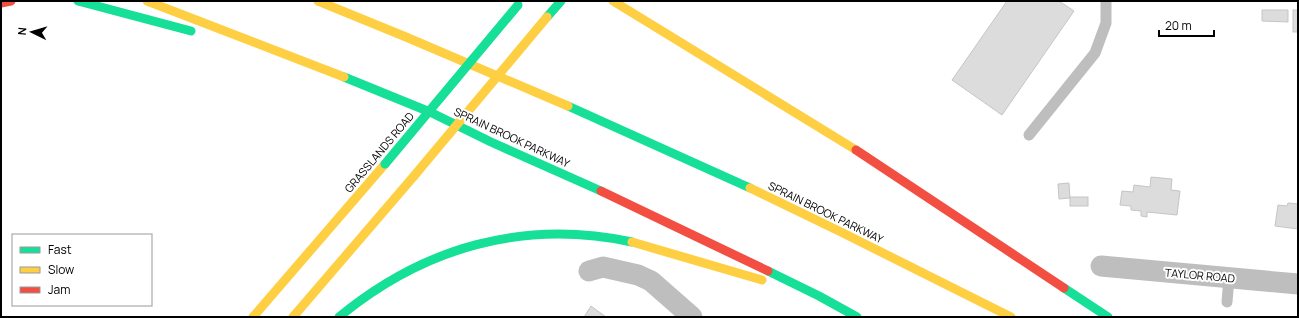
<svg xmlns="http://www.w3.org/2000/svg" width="1299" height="318" viewBox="0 0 1299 318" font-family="Manrope,sans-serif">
	<rect width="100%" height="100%" fill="#fff"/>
	<g fill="#dcdcdc" stroke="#c5c5c5">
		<path d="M1007,1H1059L1074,11L1002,115L952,80Z"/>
		<path d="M1262,10H1288V22L1262,21Z"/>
		<rect x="1293" y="10" width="5" height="22"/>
		<path d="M1151,177L1172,179L1171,190L1180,191L1177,215L1147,212V217L1141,216V211L1131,210V206L1120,205L1122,191L1133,192L1134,185L1150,187Z"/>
		<path d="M1069,183L1070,198L1059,199L1058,184Z"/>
		<rect x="1070" y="197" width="18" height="9"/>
		<path d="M1288,203L1298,204V229L1275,226L1278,205L1287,206Z"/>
		<path d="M591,306L606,317H584Z"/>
	</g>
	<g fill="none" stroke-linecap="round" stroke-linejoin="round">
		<g stroke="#bebebe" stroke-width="11">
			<path d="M1029,135L1095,53L1106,23V1"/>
			<path d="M1227,302L1229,278"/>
		</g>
		<g stroke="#bebebe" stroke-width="21">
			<path d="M1101,266L1298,284"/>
			<path d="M589,271L603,267L638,275L651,281L692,317"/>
		</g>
		<g stroke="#16e098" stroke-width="9">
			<path d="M78,1L191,31"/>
			<path d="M547,17L561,1"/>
			<path d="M344,77L430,112L491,142L601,191"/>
			<path d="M568,106L750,188"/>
			<path d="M768,271L819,296L857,317"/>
			<path d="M1064,288L1108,317"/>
			<path d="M339,317C424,247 523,219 632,242"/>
		</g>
		<g stroke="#ffcf43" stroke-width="9">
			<path d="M147,1L344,77"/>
			<path d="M318,1L406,37L568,106"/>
			<path d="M613,1L856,150"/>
			<path d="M750,188L841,232L1011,317"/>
			<path d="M632,242L762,280"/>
			<path d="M253,317L385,164"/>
			<path d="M293,317L414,176"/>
		</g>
		<g stroke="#f24e42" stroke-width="9">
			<path d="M1,3L11,1"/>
			<path d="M856,150L1064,288"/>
			<path d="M601,191L768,271"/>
		</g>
		<path stroke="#16e098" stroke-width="9" d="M385,164L518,5"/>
		<path stroke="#ffcf43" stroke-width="9" d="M414,176L547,17"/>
	</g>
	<g text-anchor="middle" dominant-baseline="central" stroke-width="4" stroke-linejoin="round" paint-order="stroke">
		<g font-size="11" fill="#000" stroke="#fff">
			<text transform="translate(512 137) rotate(25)">SPRAIN BROOK PARKWAY</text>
			<text transform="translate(379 152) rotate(-50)">GRASSLANDS ROAD</text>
			<text transform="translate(826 212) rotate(26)">SPRAIN BROOK PARKWAY</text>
			<text transform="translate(1200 275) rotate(5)">TAYLOR ROAD</text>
		</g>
	</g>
	<rect width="1299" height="318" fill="none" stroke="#000000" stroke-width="4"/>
	<rect x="12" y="234" width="140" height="72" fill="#ffffff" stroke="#999999"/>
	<rect x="20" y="247" width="20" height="6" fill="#16e098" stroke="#999999"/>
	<text x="48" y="254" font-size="12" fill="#000000">Fast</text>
	<rect x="20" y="267" width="20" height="6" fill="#ffcf43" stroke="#999999"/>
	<text x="48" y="274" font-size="12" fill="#000000">Slow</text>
	<rect x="20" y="287" width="20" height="6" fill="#f24e42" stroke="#999999"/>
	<text x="48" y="294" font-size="12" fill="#000000">Jam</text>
	<g transform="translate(32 32) rotate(275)" stroke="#ffffff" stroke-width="3" paint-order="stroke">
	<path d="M0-3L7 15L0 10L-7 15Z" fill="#000000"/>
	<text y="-6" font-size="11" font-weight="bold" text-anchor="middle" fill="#000000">N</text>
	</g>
	<path d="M1159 30v6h55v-6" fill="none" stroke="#000000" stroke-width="2"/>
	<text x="1165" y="30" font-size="12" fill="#000000" stroke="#ffffff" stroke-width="3" paint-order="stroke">20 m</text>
</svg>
